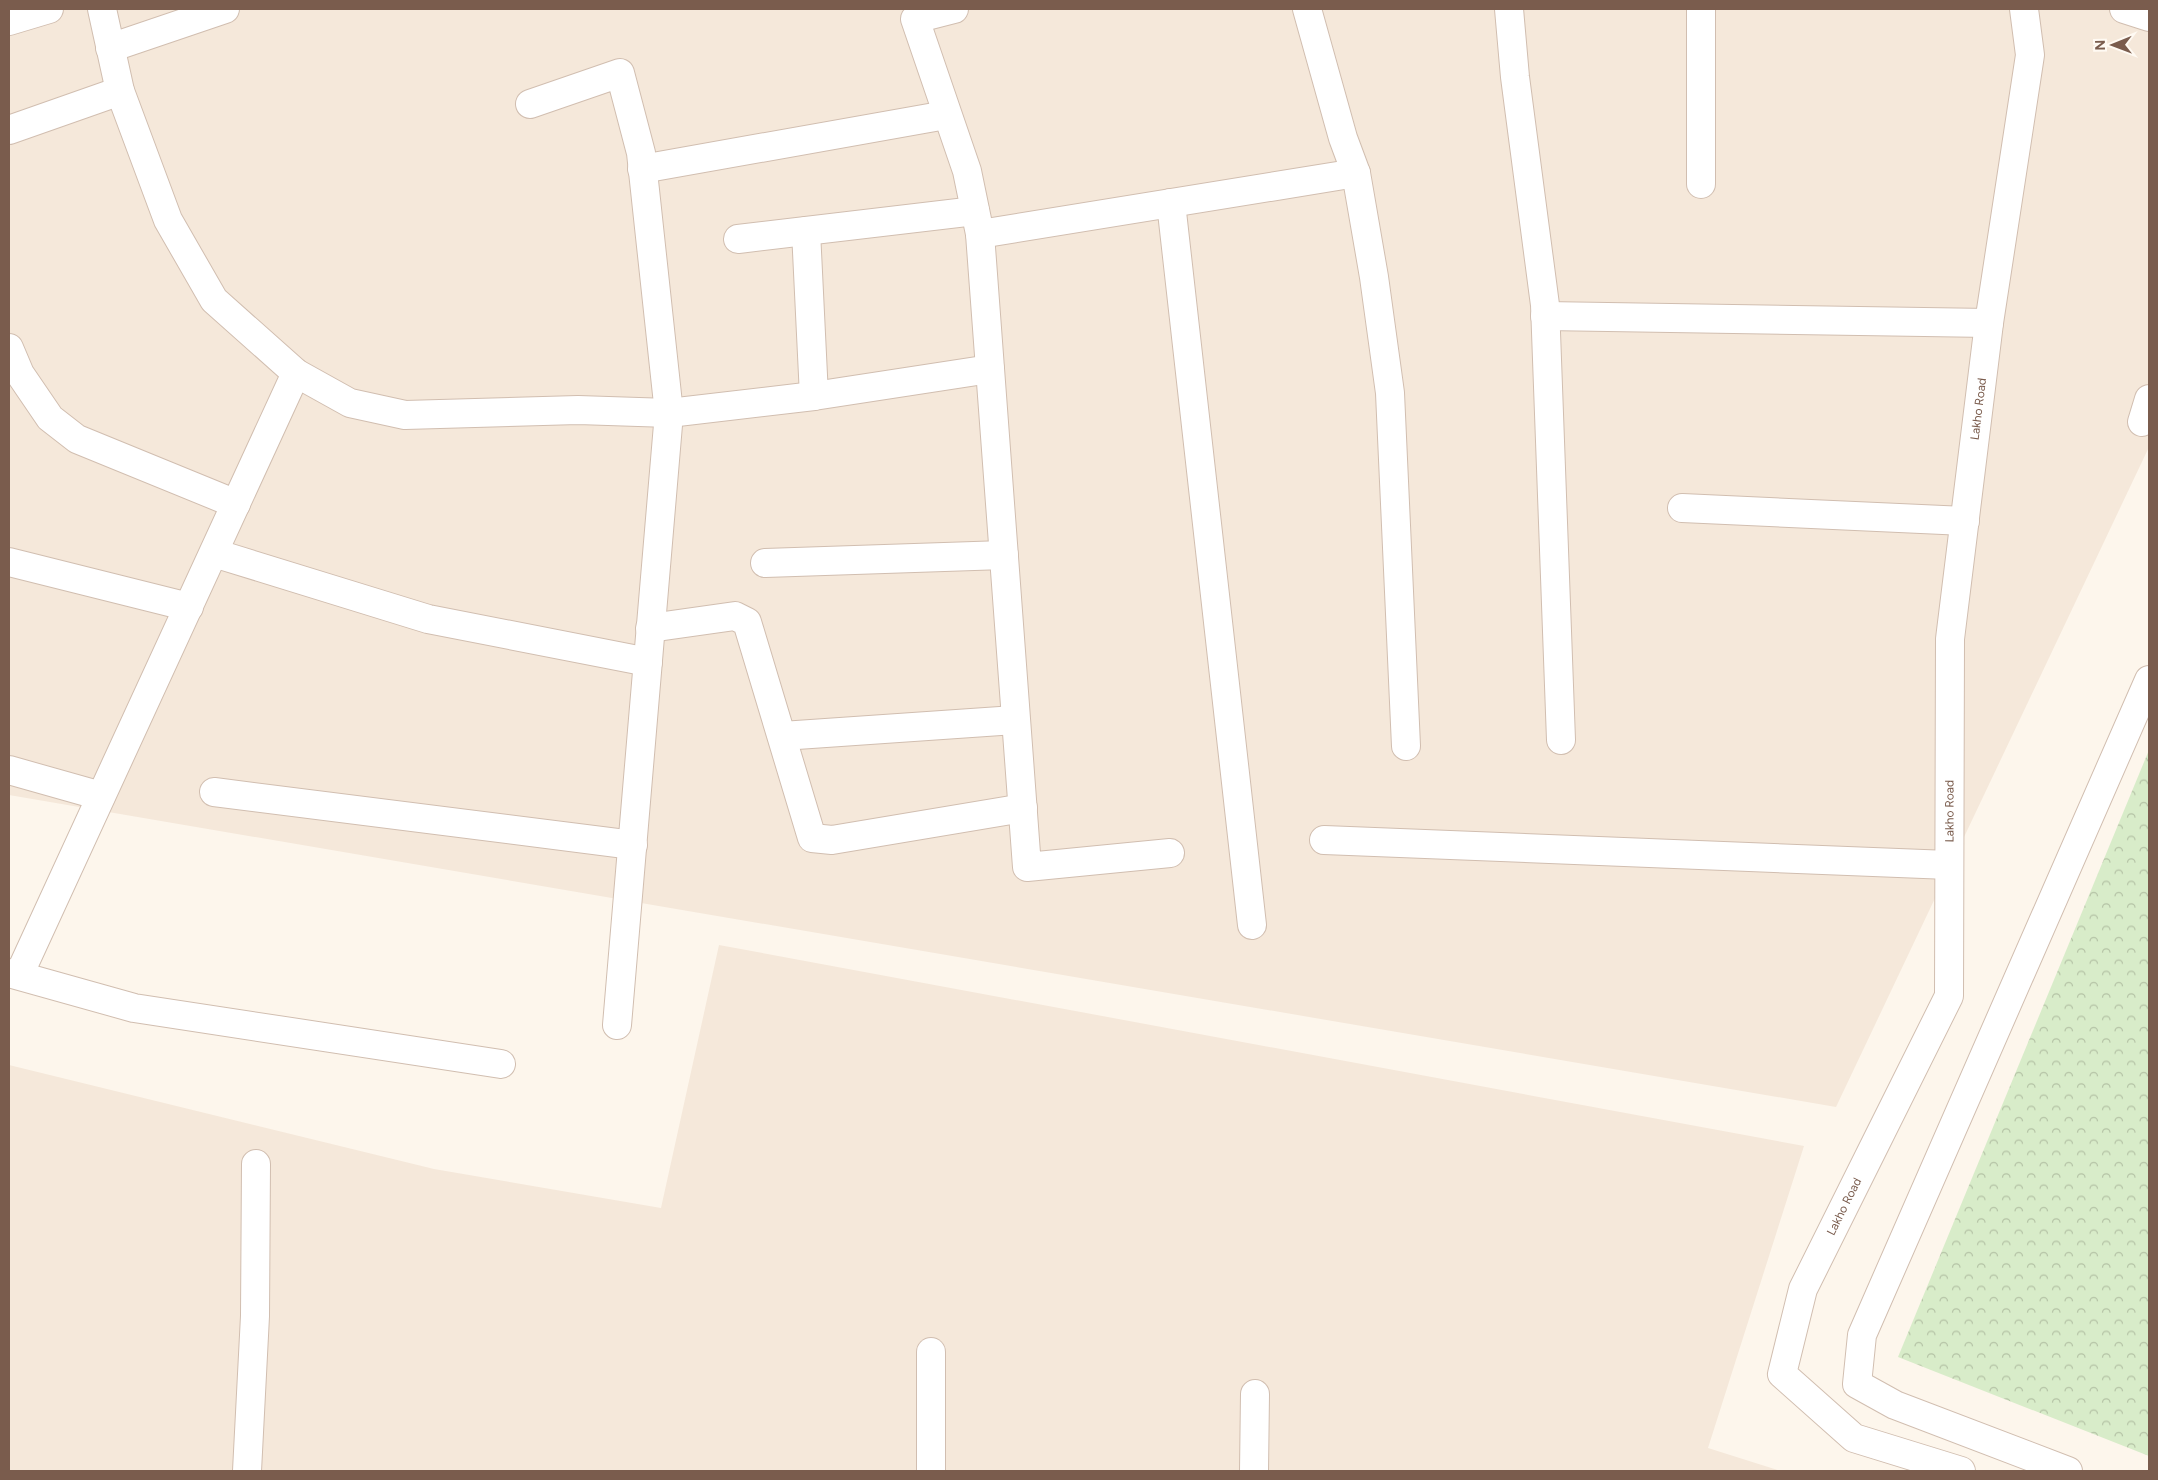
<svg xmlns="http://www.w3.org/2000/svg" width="2158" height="1480" viewBox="0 0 2158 1480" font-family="Figtree,sans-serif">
	<defs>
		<pattern id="forest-crowns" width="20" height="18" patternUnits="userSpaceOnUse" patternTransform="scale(1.25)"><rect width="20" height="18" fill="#d8ecc9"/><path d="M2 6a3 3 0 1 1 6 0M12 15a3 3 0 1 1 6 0" fill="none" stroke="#b4c2a5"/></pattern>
	</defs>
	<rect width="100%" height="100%" fill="#fdf6ec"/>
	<g fill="#f5e8da">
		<path d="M9,9H2149V447L1836,1107L9,795Z"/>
		<path d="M719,945L1804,1146L1708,1448L1781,1471H9V1065L434,1169L661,1208Z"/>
	</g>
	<path fill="url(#forest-crowns)" d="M2149,750V1456L1898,1357Z"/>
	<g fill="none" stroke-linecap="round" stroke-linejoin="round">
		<g stroke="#d1beb0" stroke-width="30">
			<g id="minor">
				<path d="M102,9L120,91L168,220L214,300L296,373L350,403L405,415L578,410L669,413L814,396L990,369"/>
				<path d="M954,9L915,19L967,171L980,234L1027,867L1170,853"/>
				<path d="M1307,9L1343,138L1356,173L1374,277L1390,393L1406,746"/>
				<path d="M1509,9L1515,77L1545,305L1561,740"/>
				<path d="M1701,9V184"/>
				<path d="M2124,9L2149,17"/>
				<path d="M9,21L49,9"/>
				<path d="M110,48L225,9"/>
				<path d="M530,104L620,73L641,153L669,413L617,1025"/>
				<path d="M9,130L120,91"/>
				<path d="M642,169L946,115"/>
				<path d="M1171,203L1252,925"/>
				<path d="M806,231L814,396"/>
				<path d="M980,234L1356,173"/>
				<path d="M738,239L975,211"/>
				<path d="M1545,316L1989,323"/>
				<path d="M9,348L20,374L50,418L77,439L236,504"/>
				<path d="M2142,422L2149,399"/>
				<path d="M1682,508L1965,521"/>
				<path d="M214,553L428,619L648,662"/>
				<path d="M9,562L189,607"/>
				<path d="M765,563L1004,555"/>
				<path d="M650,628L735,616L747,622L812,838L832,840L1023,808"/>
				<path d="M782,736L1015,720"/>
				<path d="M9,770L101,796"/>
				<path d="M214,792L633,845"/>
				<path d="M1324,840L1949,865"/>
				<path d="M9,973L134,1008L501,1064"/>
				<path d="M19,975L296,373"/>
				<path d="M931,1352V1471"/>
				<path d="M247,1471L255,1316L256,1164"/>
				<path d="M1254,1471L1255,1394"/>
				<path id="s1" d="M1961,1471L1854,1438L1782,1374L1803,1289L1949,996L1950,639L1989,323L2030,55L2024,9"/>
				<path d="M2068,1471L1895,1405L1857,1384L1862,1335L2149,680"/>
			</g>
		</g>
		<use href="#minor" stroke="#fff" stroke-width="28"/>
	</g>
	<g text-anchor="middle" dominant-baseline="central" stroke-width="4.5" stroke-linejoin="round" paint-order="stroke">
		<g font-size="12" fill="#7a5c4d" stroke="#fffaf3">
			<text stroke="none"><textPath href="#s1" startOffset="1212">Lakho Road</textPath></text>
			<text stroke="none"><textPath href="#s1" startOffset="808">Lakho Road</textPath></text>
			<text stroke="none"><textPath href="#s1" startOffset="388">Lakho Road</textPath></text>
		</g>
	</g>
	<rect width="2158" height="1480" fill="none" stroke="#7a5c4d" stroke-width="20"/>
	<g transform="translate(2113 45) rotate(269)" stroke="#fffaf3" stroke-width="4" paint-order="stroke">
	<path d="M0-4L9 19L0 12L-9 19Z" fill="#7a5c4d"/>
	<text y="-8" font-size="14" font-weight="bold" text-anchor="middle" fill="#7a5c4d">N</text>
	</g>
</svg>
